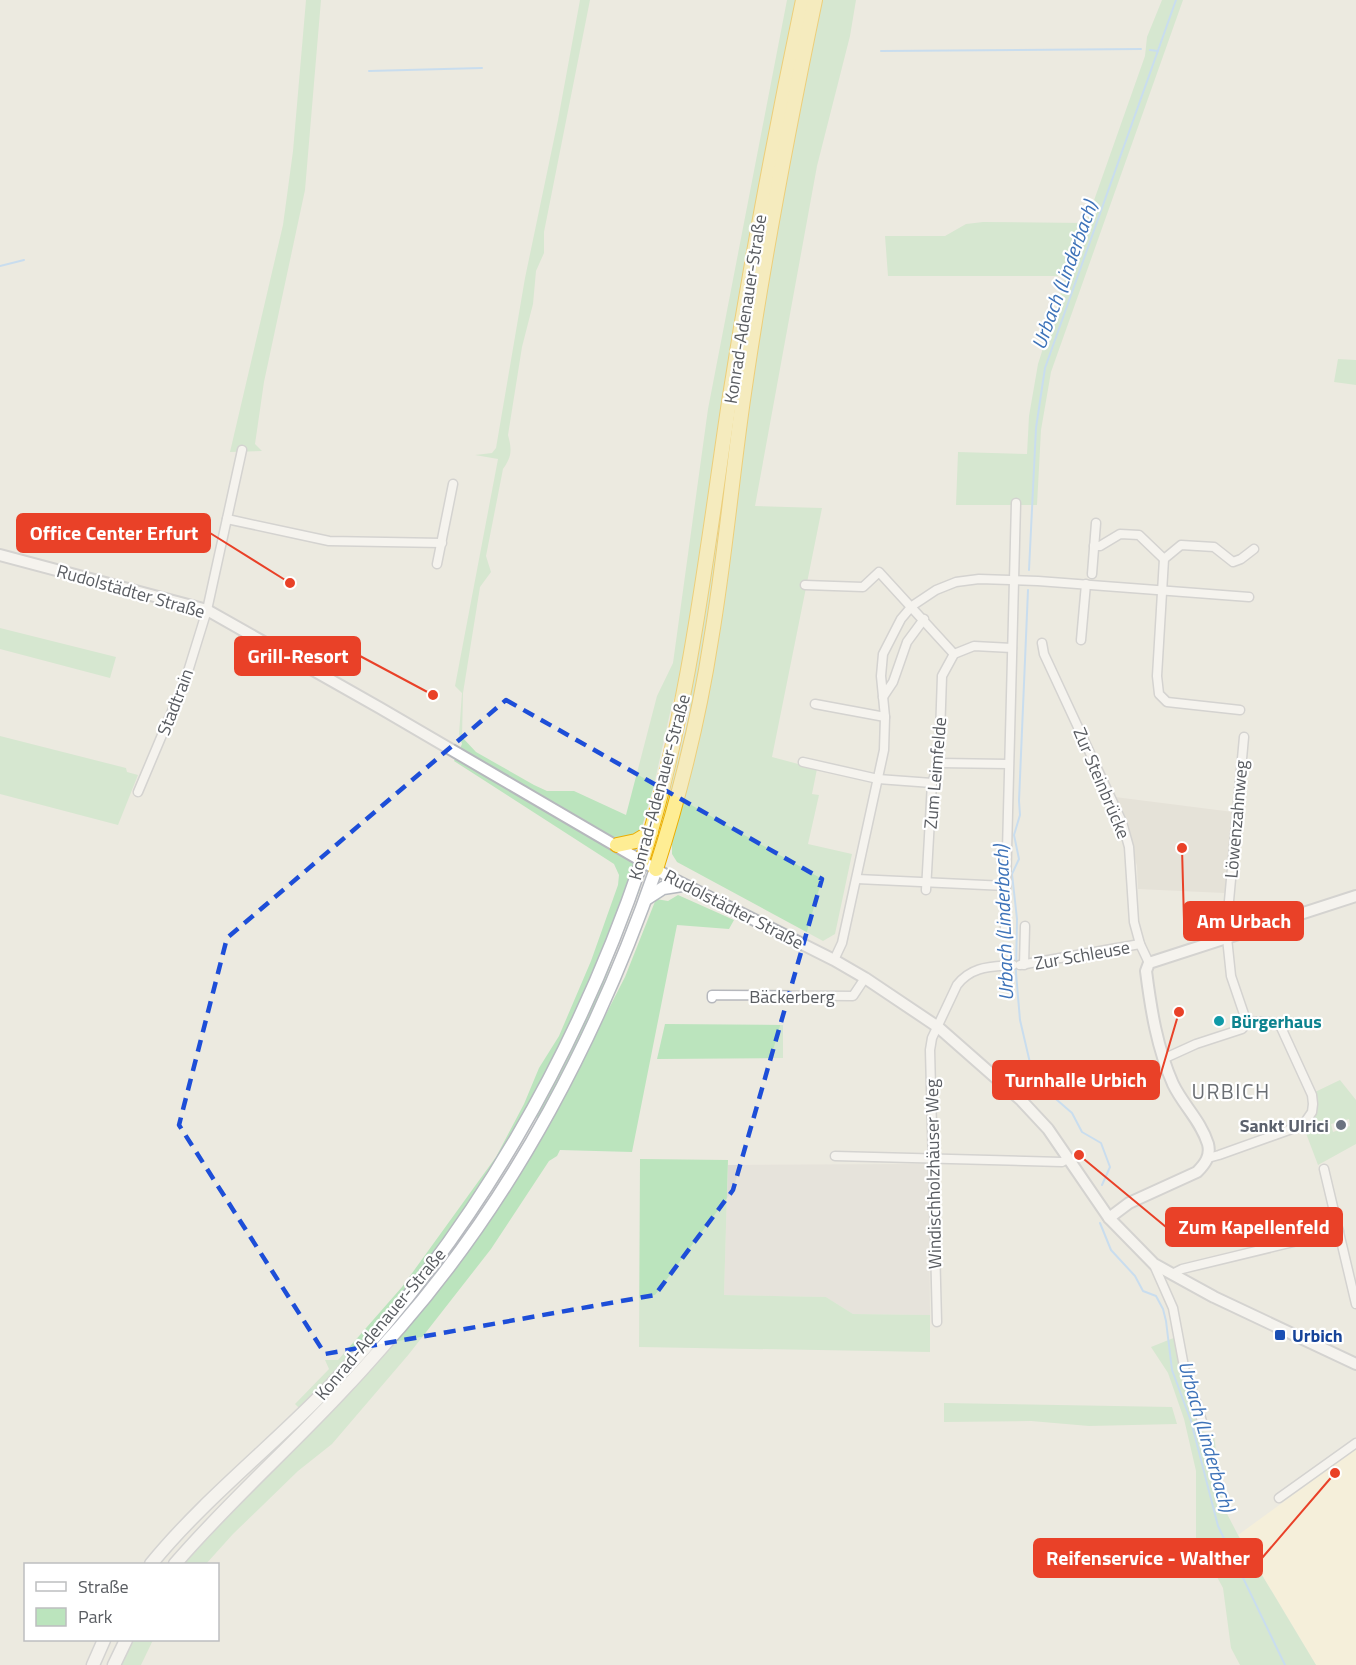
<svg xmlns="http://www.w3.org/2000/svg" width="1356" height="1665" viewBox="0 0 1356 1665" font-family="'Titillium Web',sans-serif">
	<rect width="100%" height="100%" fill="#eceae0"/>
	<path fill="#fef6d3" d="M1356,1449V1665H1316L1238,1535Z"/>
	<path fill="#dddbd4" d="M928,1164L930,1315L853,1314L826,1297L724,1295L728,1165Z"/>
	<path fill="#dcd9ce" d="M1115,797L1233,812L1227,889L1224,893L1138,889L1137,866L1123,814Z"/>
	<g fill="#bbe4bd" fill-rule="evenodd">
		<path d="M306,0H321L305,190L264,382L255,444L262,451L230,452L283,225L293,151Z"/>
		<path d="M580,0H590L544,232V253L536,271L533,304L522,347L508,435C512,450 512,456 503,469L487,551L486,556L491,572L480,587L463,693L462,737L476,752L534,785L547,791H574L626,815L657,696L673,663L708,409L787,0H797L733,333L692,617L680,684L672,704L654,785L642,827L628,885L604,950L560,1049L501,1154L444,1240L395,1304L343,1364L299,1408L295,1404L329,1369L325,1360H338L402,1287L496,1157L524,1104L539,1068L559,1036L591,961L618,885L619,875L614,864L454,761L462,744L459,734L462,693L455,686L498,459L475,455L492,453L496,448L525,278L558,120Z"/>
		<path d="M820,0H856L850,36L817,166L755,506L822,508L772,757L817,769L812,794L819,795L808,844L852,854L835,934L823,941L677,862L672,854V845L669,843L685,790L764,296Z"/>
		<path d="M1162,0H1183L1051,372L1041,430L1037,505H956L958,452L1027,454L1029,416L1038,364L1066,276H888L885,236H945L966,224L983,222L1086,223L1145,56L1147,37Z"/>
		<path d="M1338,359L1356,360V385L1334,382Z"/>
		<path d="M733,412H736L717,561L692,717L660,840L658,839L690,710V692Z"/>
		<path d="M0,628L116,657L110,678L0,649Z"/>
		<path d="M0,736L126,768L127,772L138,775L118,825L0,794Z"/>
		<path d="M637,887L640,889L586,1029L539,1119L536,1117C576,1043 608,966 637,887Z"/>
		<path d="M678,895L734,920L729,929L677,925L632,1152L560,1150L557,1156L549,1161L491,1249L409,1354L332,1444L298,1471L233,1534L206,1564H182L212,1530L405,1328L581,1063L625,977L656,899L668,901Z"/>
		<path d="M665,1024L783,1025V1058L657,1059Z"/>
		<path d="M1340,1080L1356,1100V1144L1318,1165L1304,1128C1316,1117 1318,1108 1315,1092ZM1349,1119L1350,1126L1333,1132L1331,1124Z"/>
		<path d="M640,1159L728,1160L724,1295L826,1297L853,1314L930,1315V1352L639,1347Z"/>
		<path d="M1176,1337L1180,1371L1201,1431L1214,1435L1223,1506L1238,1535L1316,1665H1240L1231,1648L1223,1588L1196,1538V1471L1184,1419L1168,1373L1151,1347Z"/>
		<path d="M944,1403L1172,1407L1177,1424L1089,1426L1031,1421L944,1422Z"/>
		<path d="M132,1640H153L141,1665H119Z"/>
	</g>
	<g fill="none" stroke-linecap="round" stroke-linejoin="round">
		<g stroke="#9dcfff" stroke-width="2">
			<path d="M1150,50L1158,51"/>
			<path d="M881,51L1141,49"/>
			<path d="M369,71L482,68"/>
			<path d="M0,266L24,260"/>
			<path d="M1029,570L1036,428L1045,368L1176,0"/>
			<path d="M1028,590L1019,801L1020,815L1014,835L1019,859L1012,874L1017,919L1016,973L1020,1020L1034,1080L1072,1113L1082,1132L1101,1143L1110,1167L1102,1185"/>
			<path d="M1100,1223L1111,1250L1135,1276L1143,1291L1156,1296L1163,1309L1166,1321L1172,1370L1191,1421L1218,1526L1285,1665"/>
		</g>
		<g stroke="#b6b8bd" stroke-width="11">
			<g id="minor">
				<path d="M227,519L329,541L442,543"/>
				<path d="M1094,546H1100L1120,534L1139,535L1164,559"/>
				<path d="M437,564L453,484"/>
				<path d="M1092,574L1096,523"/>
				<path d="M805,585L863,587L879,572L954,654"/>
				<path d="M1081,640L1086,584"/>
				<path d="M1042,643L1044,654L1122,822L1129,847L1134,922L1140,944L1149,963"/>
				<path d="M883,697L893,682L907,642L924,619"/>
				<path d="M815,704L885,717"/>
				<path d="M1240,710L1167,702L1159,694L1157,676L1164,559L1181,545L1214,547L1233,562L1241,559L1254,549"/>
				<path d="M803,762L878,779L932,783"/>
				<path d="M939,763L1008,764"/>
				<path d="M138,792L186,678L207,610L242,450"/>
				<path d="M857,879L1006,886"/>
				<path d="M926,890L932,783L939,763L942,676L954,654L974,646L1012,648"/>
				<path d="M1005,928L1016,503"/>
				<path d="M1231,936L1228,912L1244,737"/>
				<path d="M834,960L842,943L884,750L885,717L881,676L883,654L901,619L912,606L936,590L956,582L979,579L1038,581L1249,597"/>
				<path d="M1020,965L1140,944"/>
				<path d="M1024,965L1025,926"/>
				<path d="M712,998V995L853,996L865,978"/>
				<path d="M1163,1059L1196,1044L1242,1029L1247,1023L1231,976L1227,938"/>
				<path d="M835,1156L1062,1162L1069,1158"/>
				<path d="M1208,1158L1219,1155L1303,1125L1312,1112L1313,1104L1312,1095L1279,1023L1247,1021"/>
				<path d="M1324,1169L1356,1304"/>
				<path d="M1154,1265L1173,1308L1185,1372L1197,1404L1203,1425"/>
				<path d="M1172,1274L1182,1269L1339,1231"/>
				<path d="M937,1322L930,1050L932,1038L957,985C972,966 990,967 1013,965"/>
				<path d="M1279,1498L1356,1443"/>
			</g>
		</g>
		<g stroke="#b6b8bd" stroke-width="14">
			<g id="tertiary">
				<path d="M0,555L207,610L380,708L671,878L834,960L865,978L938,1027L1021,1100L1048,1129L1109,1218L1154,1264L1214,1297L1356,1364"/>
				<path d="M1109,1218L1129,1203L1197,1172C1205,1164 1211,1156 1208,1144C1201,1121 1183,1105 1173,1084C1157,1048 1151,1010 1146,971L1149,963L1356,896"/>
			</g>
		</g>
		<g stroke="#b6b9bf" stroke-width="15">
			<g id="secondary">
				<path d="M646,899L663,888L682,885"/>
				<path d="M151,1564C205,1498 274,1445 333,1383C474,1234 577,1054 642,861"/>
				<path d="M175,1564C229,1501 292,1446 348,1385C366,1366 383,1346 400,1327C515,1195 599,1034 656,869"/>
				<path d="M93,1665L104,1640"/>
				<path d="M114,1665L126,1640"/>
			</g>
		</g>
		<g stroke="#ecae00" stroke-width="16">
			<g id="trunk">
				<path d="M617,845L636,841L651,832"/>
				<path d="M642,861C689,711 706,556 729,402C750,267 775,133 803,0"/>
				<path d="M656,869C680,794 699,718 711,640C725,558 732,475 744,393C763,261 788,130 815,0"/>
			</g>
		</g>
		<use href="#minor" stroke="#fff" stroke-width="8"/>
		<use href="#tertiary" stroke="#fff" stroke-width="10"/>
		<use href="#secondary" stroke="#fff" stroke-width="12"/>
		<use href="#trunk" stroke="#feed94" stroke-width="14"/>
	</g>
	<path d="M0 0H1356V1665H0ZM506,700L822,879L733,1190L655,1295L325,1354L179,1125L227,938Z" fill="#eceae0" fill-opacity=".55" fill-rule="evenodd"/>
	<path fill="none" stroke="#1d4ed8" stroke-width="4.5" stroke-dasharray="12 8" stroke-linejoin="round" d="M506,700L822,879L733,1190L655,1295L325,1354L179,1125L227,938Z"/>
	<circle fill="#0f9aa8" stroke="#fff" stroke-width="2" cx="1219" cy="1021" r="6"/>
	<circle fill="#6b7280" stroke="#fff" stroke-width="2" cx="1341" cy="1125" r="6"/>
	<rect fill="#1a4fb4" stroke="#fff" stroke-width="2" x="1274" y="1329" width="12" height="12" rx="3"/>
	<g text-anchor="middle" dominant-baseline="central" stroke-width="4.5" stroke-linejoin="round" paint-order="stroke">
		<g font-size="18" fill="#595c61" stroke="#fff">
			<text transform="translate(745 309) rotate(-81)">Konrad-Adenauer-Straße</text>
			<text transform="translate(131 591) rotate(16)">Rudolstädter Straße</text>
			<text transform="translate(175 702) rotate(-69)">Stadtrain</text>
			<text transform="translate(935 773) rotate(-85)">Zum Leimfelde</text>
			<text transform="translate(1102 783) rotate(67)">Zur Steinbrücke</text>
			<text transform="translate(659 787) rotate(-75)">Konrad-Adenauer-Straße</text>
			<text transform="translate(1236 819) rotate(-85)">Löwenzahnweg</text>
			<text transform="translate(734 909) rotate(27)">Rudolstädter Straße</text>
			<text transform="translate(1082 955) rotate(-10)">Zur Schleuse</text>
			<text x="792" y="996">Bäckerberg</text>
			<text transform="translate(933 1174) rotate(-91)">Windischholzhäuser Weg</text>
			<text transform="translate(380 1324) rotate(-50)">Konrad-Adenauer-Straße</text>
		</g>
		<g font-size="18" font-weight="bold" fill="#0d838f" stroke="#fff" text-anchor="start">
			<text x="1231" y="1021">Bürgerhaus</text>
		</g>
		<g font-size="18" font-weight="bold" fill="#5b616d" stroke="#fff" text-anchor="end">
			<text x="1329" y="1125">Sankt Ulrici</text>
		</g>
		<g font-size="18" font-weight="bold" fill="#164399" stroke="#fff" text-anchor="start">
			<text x="1292" y="1335">Urbich</text>
		</g>
		<g font-size="20" font-style="italic" fill="#3e73b9" stroke="#fff">
			<text transform="translate(1064 275) rotate(-70)">Urbach (Linderbach)</text>
			<text transform="translate(1003 923) rotate(-92)">Urbach (Linderbach)</text>
			<text transform="translate(1207 1436) rotate(74)">Urbach (Linderbach)</text>
		</g>
		<g font-size="21" letter-spacing="1.5" fill="#6a6e73" stroke="#fff">
			<text x="1231" y="1091">URBICH</text>
		</g>
	</g>
	<path fill="none" stroke="#e94128" stroke-width="2" d="M290 583L210 533M433 695L360 656M1182 848L1184 921M1179 1012L1159 1080M1079 1155L1166 1227M1335 1473L1262 1558"/>
	<g fill="#e94128" stroke="#fff" stroke-width="2">
		<circle cx="290" cy="583" r="6"/>
		<circle cx="433" cy="695" r="6"/>
		<circle cx="1182" cy="848" r="6"/>
		<circle cx="1179" cy="1012" r="6"/>
		<circle cx="1079" cy="1155" r="6"/>
		<circle cx="1335" cy="1473" r="6"/>
	</g>
	<g fill="#e94128" stroke="#e94128" stroke-width="2">
		<rect x="17" y="514" width="193" height="38" rx="6"/>
		<rect x="235" y="637" width="125" height="38" rx="6"/>
		<rect x="1184" y="902" width="119" height="38" rx="6"/>
		<rect x="993" y="1061" width="166" height="38" rx="6"/>
		<rect x="1166" y="1208" width="176" height="38" rx="6"/>
		<rect x="1034" y="1539" width="228" height="38" rx="6"/>
	</g>
	<g font-size="20" text-anchor="middle" font-weight="bold" fill="#fff">
		<text x="114" y="540">Office Center Erfurt</text>
		<text x="298" y="663">Grill-Resort</text>
		<text x="1244" y="928">Am Urbach</text>
		<text x="1076" y="1087">Turnhalle Urbich</text>
		<text x="1254" y="1234">Zum Kapellenfeld</text>
		<text x="1148" y="1565">Reifenservice - Walther</text>
	</g>
	<rect x="24" y="1563" width="195" height="78" fill="#ffffff" stroke="#bdbec0" stroke-width="1.5"/>
	<rect x="36" y="1582" width="30" height="9" fill="#ffffff" stroke="#bdbec0" stroke-width="1.5"/>
	<text x="78" y="1593" font-size="18" fill="#595c61">Straße</text>
	<rect x="36" y="1608" width="30" height="18" fill="#bbe4bd" stroke="#bdbec0" stroke-width="1.5"/>
	<text x="78" y="1623" font-size="18" fill="#595c61">Park</text>
</svg>
